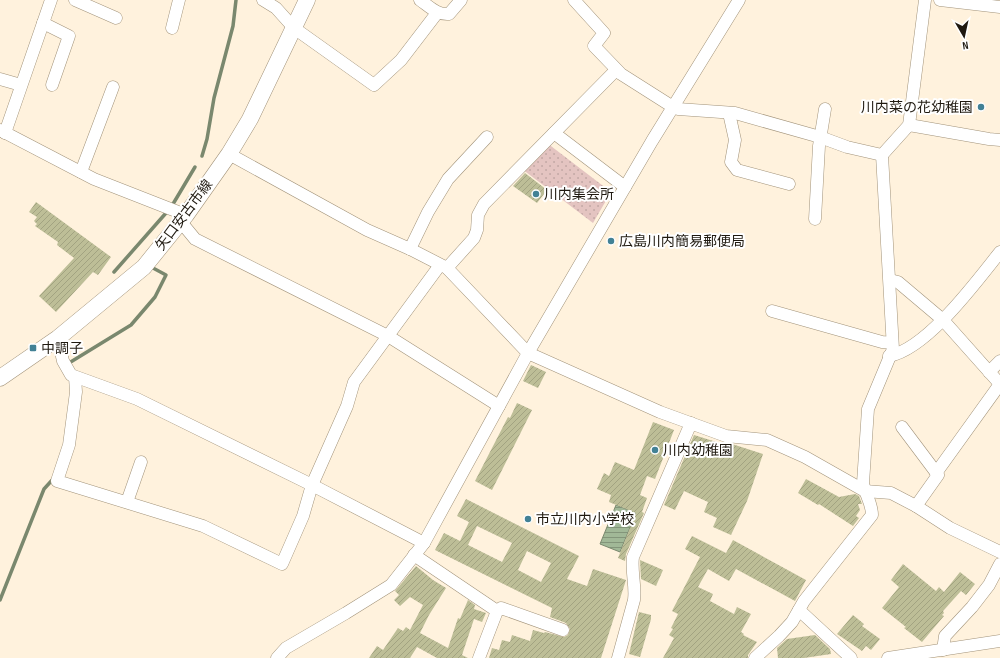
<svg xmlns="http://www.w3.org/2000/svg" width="1000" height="658" viewBox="0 0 1000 658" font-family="'Sofia Sans Condensed','Noto Sans JP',sans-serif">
	<defs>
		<pattern id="park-dots" width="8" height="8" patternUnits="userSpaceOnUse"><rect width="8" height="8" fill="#e4c4c1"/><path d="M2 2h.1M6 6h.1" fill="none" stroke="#c3a8a5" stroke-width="1.8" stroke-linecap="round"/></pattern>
		<pattern id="water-rules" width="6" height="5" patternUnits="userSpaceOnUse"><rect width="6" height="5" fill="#a1b897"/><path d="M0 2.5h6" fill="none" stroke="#83957a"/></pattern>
		<pattern id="building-hatch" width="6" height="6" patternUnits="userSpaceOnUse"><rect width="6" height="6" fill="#bdbe97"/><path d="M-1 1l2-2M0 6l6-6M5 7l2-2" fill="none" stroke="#a2a381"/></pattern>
	</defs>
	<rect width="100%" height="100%" fill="#fff2dd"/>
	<path fill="url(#park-dots)" d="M547,143L611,192L593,223L522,169Z"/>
	<path fill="url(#water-rules)" stroke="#7a886e" d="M616,505L636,513L620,552L600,544Z"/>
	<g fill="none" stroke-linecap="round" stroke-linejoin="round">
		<g stroke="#7a886e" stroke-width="3.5">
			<path d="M202,156L207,139L214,98L233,26L236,0"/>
			<path d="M173,204L195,167"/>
			<path d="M114,272L166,213"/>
			<path d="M69,363L131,325L155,297L166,275L153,268"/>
			<path d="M0,600L44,489L54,478"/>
		</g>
	</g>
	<g fill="url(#building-hatch)" fill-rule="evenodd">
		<path d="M525,173L547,190L537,203L513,186Z"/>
		<path d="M36,202L111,257L98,275L93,272L56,312L39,296L74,258L57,245L58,242L35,226L37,224L34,221L37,217L29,212Z"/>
		<path d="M531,365L546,372L538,388L523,381Z"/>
		<path d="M517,403L532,410L492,490L475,481L508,417L510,418Z"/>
		<path d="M653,422L674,430L655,479L647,476L640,495L647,498L642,512L644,513L626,554L625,561L618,558L636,513L609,502L611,495L597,489L604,473L609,476L615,462L634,470Z"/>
		<path d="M694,435L726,445V444H732L763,454L747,501L731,535L713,527L717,518L704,512L708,502L684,491L675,510L664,505Z"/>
		<path d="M806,479L839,497L855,494L859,496L862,504H858L860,510L856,516L859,518L853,526L819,504L818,505L798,493Z"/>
		<path d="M466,499L579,556L567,579L587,586L593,569L626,580L601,658H489L492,648L499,650L502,640L510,642L512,635L530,641L533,630L544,633L545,632L564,637L568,635L570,629L566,623L550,617L552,608L435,550L444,533L460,541L469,522L457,516ZM477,526L512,543L502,562L468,545ZM527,551L551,563L541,582L518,570Z"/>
		<path d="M692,536L726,553L733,540L806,580L795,601L736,569L729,581L708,569L698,587L713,594L710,601L734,614L737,607L751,614L741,632L744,634L743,635L757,642L748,655V658H663L674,638L669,635L673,629L671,628L678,614L672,611L700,557L685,549Z"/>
		<path d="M640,560L663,570L656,586L641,579Z"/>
		<path d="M903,564L936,591L939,587L944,592L960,572L975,584L966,595L961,591L943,611L944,613L942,615L944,616L922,642L904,628L906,627L882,608L899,587L891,580Z"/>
		<path d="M416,566L433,580L446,588L429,615L420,633L448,648L458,618L460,619L468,600L475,605L474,609L486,613L482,622L474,619L462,655L468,658H437L417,647L410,658H369L377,646L383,650L398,628L403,631L406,627L410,630L423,605L410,597L400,606L394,600L399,595L395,591Z"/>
		<path d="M639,612L651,615V619L640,657L629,654Z"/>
		<path d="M853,615L864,624L862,626L880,639L871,650L866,646L862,651L837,634Z"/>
		<path d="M815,635L830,649L831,654L804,658H778L777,648L787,639Z"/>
	</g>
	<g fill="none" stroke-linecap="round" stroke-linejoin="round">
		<g stroke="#a2937a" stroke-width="13">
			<g id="minor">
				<path d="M75,0L116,18"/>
				<path d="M263,0L276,8L294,28L374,85L401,60L437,13"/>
				<path d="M420,0C430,7 437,15 449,14L461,0"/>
				<path d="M574,0L604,33L594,46L621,74L673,107L678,109L735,113L820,137L847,147L882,155L909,125L925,0"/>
				<path d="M940,0L1000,7"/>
				<path d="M43,23L69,36L52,85"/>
				<path d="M172,28L179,0"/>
				<path d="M0,79L21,85"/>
				<path d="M729,113L735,140L731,162L737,170L789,184"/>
				<path d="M909,125L989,139L1000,140"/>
				<path d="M0,130L94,179L186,215"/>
				<path d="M5,133L51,0"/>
				<path d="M554,133L625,187"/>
				<path d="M229,154L367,230L410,249L447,268L528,353L660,412L726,436L767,440L805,457L865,491L891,493L916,506L950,528L1000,552"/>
				<path d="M81,172L113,87"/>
				<path d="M815,219L819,146L825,109"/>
				<path d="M181,222L195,239L388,336L499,406"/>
				<path d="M410,249L428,212L448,179L487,137"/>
				<path d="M447,268L474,238L477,230L478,215L484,204L616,70"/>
				<path d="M890,280L898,282L943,320L1000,384"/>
				<path d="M772,311L882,342L892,343"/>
				<path d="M58,338L63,361L71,375L137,399L312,485L424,543"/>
				<path d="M889,356C927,349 976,282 1000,252"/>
				<path d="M989,372L1000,361"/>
				<path d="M75,377L76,392L69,445L57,481L203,526L282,564L303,516L312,485L347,406L354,382L440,265"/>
				<path d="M902,427L938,475L916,506"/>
				<path d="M936,473L1000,384"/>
				<path d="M127,502L141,462"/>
				<path d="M414,555L497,611L479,658"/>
				<path d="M799,610L851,658"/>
				<path d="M497,611L501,608L563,630"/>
				<path d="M943,650L945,636L972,607L989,585L1000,564"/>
				<path d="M277,658L286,648L346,613L391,585L424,543L528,353L652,141L739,0"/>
				<path d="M618,658L634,600C636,586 631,572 633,557L691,423"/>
				<path d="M755,658L779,636L792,622L804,601L872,515C872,503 865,494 863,483L868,409L893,349L882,155"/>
				<path d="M888,658L1000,641"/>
			</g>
		</g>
		<g stroke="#a2937a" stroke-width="17">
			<path id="secondary" d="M0,378L58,338L144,267L186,215L229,154L250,119L307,0"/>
		</g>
		<use href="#minor" stroke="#fff" stroke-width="12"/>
		<use href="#secondary" stroke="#fff" stroke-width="16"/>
	</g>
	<g fill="#428195" stroke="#fff" stroke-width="1.5">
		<circle cx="981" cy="107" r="4"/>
		<circle cx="536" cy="194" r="4"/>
		<circle cx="611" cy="241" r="4"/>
		<rect x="29" y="344" width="8" height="8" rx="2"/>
		<circle cx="655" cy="450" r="4"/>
		<circle cx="528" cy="519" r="4"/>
	</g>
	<g text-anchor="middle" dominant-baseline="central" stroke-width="4" stroke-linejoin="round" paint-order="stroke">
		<g font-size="14" fill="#1f1910" stroke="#fff" text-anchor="start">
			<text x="973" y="107" text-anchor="end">川内菜の花幼稚園</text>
			<text x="544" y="194">川内集会所</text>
			<text x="619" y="241">広島川内簡易郵便局</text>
			<text x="41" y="348">中調子</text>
			<text x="663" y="450">川内幼稚園</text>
			<text x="536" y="519">市立川内小学校</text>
		</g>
		<g font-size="14" fill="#1f1910" stroke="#fff">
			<text transform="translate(184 215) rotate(-53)">矢口安古市線</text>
		</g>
	</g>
	<g transform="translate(964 36) rotate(171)" stroke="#ffffff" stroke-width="3" paint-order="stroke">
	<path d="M0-3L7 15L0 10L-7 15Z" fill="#1f1910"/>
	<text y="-6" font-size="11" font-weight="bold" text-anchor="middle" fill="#1f1910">N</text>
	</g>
</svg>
